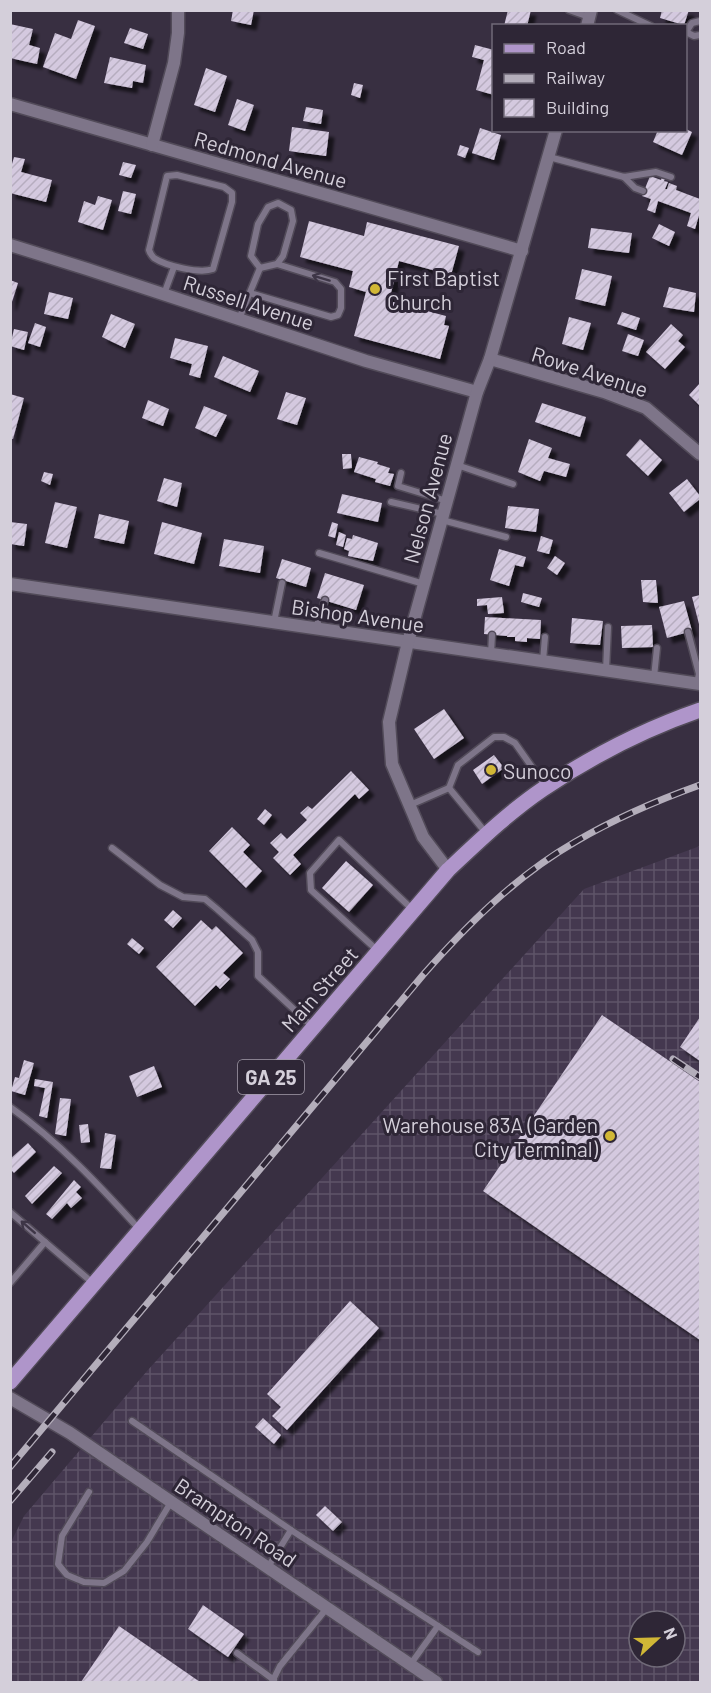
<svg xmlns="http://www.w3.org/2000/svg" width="711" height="1693" viewBox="0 0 711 1693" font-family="Barlow,sans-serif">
	<defs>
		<pattern id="industrial-grid" width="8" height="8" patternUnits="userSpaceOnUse" patternTransform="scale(1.5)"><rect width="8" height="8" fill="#44384f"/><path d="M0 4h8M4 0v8" fill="none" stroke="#5e5468"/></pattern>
		<pattern id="building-hatch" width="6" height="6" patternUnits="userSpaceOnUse" patternTransform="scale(1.5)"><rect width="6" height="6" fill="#d4c9df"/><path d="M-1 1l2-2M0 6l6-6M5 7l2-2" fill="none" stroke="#b6adbf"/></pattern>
		<filter id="shadow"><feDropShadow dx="5.5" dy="5.5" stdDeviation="1.5" flood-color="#0009"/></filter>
	</defs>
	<rect width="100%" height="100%" fill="#382f41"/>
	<path fill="url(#industrial-grid)" fill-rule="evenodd" d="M700,846V1682H11L10,1544L24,1516L147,1371L584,889ZM639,1621H675V1657H639Z"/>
	<g fill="url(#building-hatch)" filter="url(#shadow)">
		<path d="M233,10H254L251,25L231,21Z"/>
		<path d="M508,10H531L527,26H504Z"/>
		<path d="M662,10H689L684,25L660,18Z"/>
		<path d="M78,20L95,26L76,79L43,67L55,33L71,39Z"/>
		<path d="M10,24L33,29L29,45L40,48L37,64L10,58Z"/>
		<path d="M130,28L148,34L143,49L124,43Z"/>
		<path d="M475,45L494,50V95L476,90L484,60L472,57Z"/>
		<path d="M110,57L146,65L143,83L133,81L132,88L104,83Z"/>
		<path d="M206,68L227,76L215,112L194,105Z"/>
		<path d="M354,83L363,85L360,98L351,95Z"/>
		<path d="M237,99L254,105L245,131L228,125Z"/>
		<path d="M306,107L323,110L321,124L303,121Z"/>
		<path d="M292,127L329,132L326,156L289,151Z"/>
		<path d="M480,128L501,135L494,160L472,153Z"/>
		<path d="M686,129L692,132L682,155L653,142L658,130H686Z"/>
		<path d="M460,145L469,148L465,158L457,155Z"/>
		<path d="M14,157L25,159L21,172L52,180L46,202L10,193V171Z"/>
		<path d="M123,162L136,165L131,178L119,175Z"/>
		<path d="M650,176L661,180L662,177L665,179L664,181L668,182L665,189H667L669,183L677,186L676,190L700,199V212L695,229L687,226L691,213L658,201L655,213L647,210L651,199L642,196Z"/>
		<path d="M123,191L136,194L131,214L118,211Z"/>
		<path d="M98,196L112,200L103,230L78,222L84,201L95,205Z"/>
		<path d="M309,221L364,236L367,222L459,246L451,275L399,261L389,301L446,316L444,325L449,326L440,359L354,336L366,292L349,287L353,271L300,257Z"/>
		<path d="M659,224L675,232L669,246L652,238Z"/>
		<path d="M591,228L632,233L629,253L588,248Z"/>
		<path d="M582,269L612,276L605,306L575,299Z"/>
		<path d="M10,280L18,283L11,305H10Z"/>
		<path d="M669,287L696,293L694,312L663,307Z"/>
		<path d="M49,292L73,298L68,319L44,314Z"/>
		<path d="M622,312L640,318L636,330L617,324Z"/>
		<path d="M111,314L135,324L125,348L102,337Z"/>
		<path d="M569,317L591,323L583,350L562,344Z"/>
		<path d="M35,323L46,327L40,347L28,343Z"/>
		<path d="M671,324L683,335L678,341L685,347L665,369L646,352Z"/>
		<path d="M14,329L28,332L24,350L10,346Z"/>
		<path d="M628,334L644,340L638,356L622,351Z"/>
		<path d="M175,338L208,346L200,378L189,375L192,364L170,358Z"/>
		<path d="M223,356L259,371L250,392L214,377Z"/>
		<path d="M700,383V406L689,395Z"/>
		<path d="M286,392L306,398L297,425L277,419Z"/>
		<path d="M10,394L24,398L13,439L10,438Z"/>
		<path d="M148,400L169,409L163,426L142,418Z"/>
		<path d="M542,403L586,417L580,437L535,422Z"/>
		<path d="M204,406L227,415L216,437L195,428Z"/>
		<path d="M529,439L552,448L548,458L570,464L566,477L544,471L540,481L518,472Z"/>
		<path d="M640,439L662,460L648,476L626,455Z"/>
		<path d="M342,454H351L352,468L343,469Z"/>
		<path d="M359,457L378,462L377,464L390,468L388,473L394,474L390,486L375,482L376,479L354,472Z"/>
		<path d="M44,472L53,474L50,485L41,481Z"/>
		<path d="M164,478L182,483L177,507L157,501Z"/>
		<path d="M687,479L700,496V499L684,512L669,493Z"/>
		<path d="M342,494L382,503L378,522L337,513Z"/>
		<path d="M55,502L77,507L67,548L45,543Z"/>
		<path d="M508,506L539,509L536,532L505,528Z"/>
		<path d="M99,514L129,521L124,544L94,538Z"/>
		<path d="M10,522L27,524L24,546L10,544Z"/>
		<path d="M162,522L202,533L194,564L154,554Z"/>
		<path d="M332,522L338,524L335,538L328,536Z"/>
		<path d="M339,532L346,535L343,547L336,545Z"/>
		<path d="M353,535L378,543L373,561L348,556L349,551L344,549L347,538L352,539Z"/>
		<path d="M541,536L553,540L549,554L537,551Z"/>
		<path d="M224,539L264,546L260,573L219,566Z"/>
		<path d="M499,549L526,557L523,567L515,565L509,586L490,580Z"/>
		<path d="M555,556L565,563L557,575L547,568Z"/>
		<path d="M282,559L311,568L306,587L276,578Z"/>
		<path d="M325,573L364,585L356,610L317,598Z"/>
		<path d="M641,580H656L658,603L643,602Z"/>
		<path d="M523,593L542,598L539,607L521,602Z"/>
		<path d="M700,595V628L692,597Z"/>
		<path d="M502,597L504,613L488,614L487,605L477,606V599Z"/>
		<path d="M684,601L692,631L667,638L659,607Z"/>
		<path d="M485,617L541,620L540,639L527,638V642L515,641V637H507V636L484,634Z"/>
		<path d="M572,618L603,621L600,645L570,643Z"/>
		<path d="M652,625L653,647L622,648L621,626Z"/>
		<path d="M444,709L464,738L434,759L414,729Z"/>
		<path d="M494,755L504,768L482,784L473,770Z"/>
		<path d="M351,771L369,790L359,799L355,794L293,855L301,864L290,875L273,858L279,852L270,843L281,833L287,839L307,820L300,813L308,806L312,809Z"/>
		<path d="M265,809L272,815L264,825L257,819Z"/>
		<path d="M232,827L250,845L243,852L262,871L246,888L209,851Z"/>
		<path d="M346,861L373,885L349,912L322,888Z"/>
		<path d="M173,910L182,918L173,928L164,920Z"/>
		<path d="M201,920L212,930L216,926L243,953L223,973L230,979L220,989L216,985L195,1006L156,967Z"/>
		<path d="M132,938L144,948L139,954L127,944Z"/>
		<path d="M602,1015L700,1082V1340L483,1191Z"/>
		<path d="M700,1017V1061L680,1047Z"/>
		<path d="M24,1060L34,1063L25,1095L11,1091L15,1077L19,1078Z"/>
		<path d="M154,1066L162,1087L137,1097L129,1076Z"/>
		<path d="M35,1079L53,1082L47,1118L39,1116L45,1088L34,1086Z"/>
		<path d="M60,1098L71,1099L66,1136L55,1134Z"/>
		<path d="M88,1124L90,1142L81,1143L79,1125Z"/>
		<path d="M105,1133L116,1135L111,1169L100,1168Z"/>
		<path d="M28,1143L36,1152L14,1173L10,1169V1159Z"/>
		<path d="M54,1166L62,1173L32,1204L25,1196Z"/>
		<path d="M74,1180L81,1187L76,1192L82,1198L71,1208L67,1203L52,1219L46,1214Z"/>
		<path d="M350,1301L379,1328L287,1430L272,1416L281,1407L267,1394Z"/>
		<path d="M263,1418L281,1435L274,1444L255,1427Z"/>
		<path d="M325,1506L342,1522L333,1531L316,1515Z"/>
		<path d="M203,1605L244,1634L228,1657L188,1629Z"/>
		<path d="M119,1626L200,1682H81Z"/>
	</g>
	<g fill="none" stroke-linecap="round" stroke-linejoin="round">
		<g stroke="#524b59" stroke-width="9">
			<g id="service">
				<path d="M569,10L589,17"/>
				<path d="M617,10L651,26"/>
				<path d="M700,21L692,23L686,32L694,36L700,35"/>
				<path d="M549,157L624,177L656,172L671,177"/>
				<path d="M177,175L224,187L232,193V202L213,269C200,274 166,266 154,258C152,256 150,253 149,250L167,176Z"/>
				<path d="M624,177L635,188L643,191"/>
				<path d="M278,203L291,210L293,221L283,256L277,264L260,268L251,256L258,224L268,207Z"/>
				<path d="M250,293L331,317L338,315L341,308V289L335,282L277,264"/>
				<path d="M164,294L174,267"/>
				<path d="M239,319L260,268"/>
				<path d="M457,465L513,484"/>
				<path d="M401,473L398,486L447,501"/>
				<path d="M391,502L443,514"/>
				<path d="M442,520L506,537"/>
				<path d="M319,553L424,584"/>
				<path d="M274,622L282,583"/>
				<path d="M316,628L325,600"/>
				<path d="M688,632L699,674L697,683"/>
				<path d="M491,654L492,635"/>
				<path d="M543,661L545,637"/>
				<path d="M606,670L608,627"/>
				<path d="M654,677L657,648"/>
				<path d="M449,788L458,765L494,737H504L515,743L546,787"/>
				<path d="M410,805L449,788L486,833"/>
				<path d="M112,848L160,885L183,897L205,899L217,909L252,940L258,952V976L313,1027"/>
				<path d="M378,951L311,890L310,873L339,840L413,910"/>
				<path d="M10,1107C59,1142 100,1186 140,1230"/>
				<path d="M10,1212L94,1284"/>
				<path d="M10,1283L45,1242"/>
				<path d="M132,1421L291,1530"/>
				<path d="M89,1492L62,1536L58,1564L67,1575L84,1582L104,1583L124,1571L147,1542L171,1502"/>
				<path d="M268,1567L291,1530L478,1652"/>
				<path d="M237,1653L274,1680"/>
				<path d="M410,1665L438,1626"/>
				<path d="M272,1682L280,1666L327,1608"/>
			</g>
		</g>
		<g stroke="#524b59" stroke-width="15">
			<g id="minor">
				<path d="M587,26L591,10"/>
				<path d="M10,104L522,251"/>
				<path d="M152,145L174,63L178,33V10"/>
				<path d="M10,245L87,269L366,361L477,392"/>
				<path d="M490,359L604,392L646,408L700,454"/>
				<path d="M10,584L700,684"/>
				<path d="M448,870L423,837L392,764L389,722L408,642L477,392L490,359L556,130"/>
				<path d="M10,1398L70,1433L436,1682"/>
			</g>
		</g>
		<g stroke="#524b59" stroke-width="18">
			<path id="primary" d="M10,1382L448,870C479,841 509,812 543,789C592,756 645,729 700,710"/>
		</g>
		<use href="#service" stroke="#7e7589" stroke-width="6"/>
		<use href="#minor" stroke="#7e7589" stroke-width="12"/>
		<use href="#primary" stroke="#af95ca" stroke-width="15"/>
		<g stroke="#b4aebb" stroke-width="7">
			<g id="rail">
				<path d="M673,1059L700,1077"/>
				<path d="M10,1467L423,975C467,925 516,876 575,842C614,819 658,800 700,785"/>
				<path d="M10,1501L52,1452"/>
			</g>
		</g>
		<use href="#rail" stroke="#2e2636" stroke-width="4.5" stroke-dasharray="14" stroke-linecap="butt"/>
	</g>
	<defs><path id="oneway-shaft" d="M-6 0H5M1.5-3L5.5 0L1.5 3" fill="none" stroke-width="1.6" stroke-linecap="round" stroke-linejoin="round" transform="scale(1.5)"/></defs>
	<g stroke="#3e3647">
		<use href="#oneway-shaft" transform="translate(321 278) rotate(-163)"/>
		<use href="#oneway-shaft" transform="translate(28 1227) rotate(-139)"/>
	</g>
	<g fill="#d1b736" stroke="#2e2636" stroke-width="2">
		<circle cx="375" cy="289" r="6"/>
		<circle cx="491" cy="770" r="6"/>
		<circle cx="610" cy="1136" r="6"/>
	</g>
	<g text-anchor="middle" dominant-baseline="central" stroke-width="6" stroke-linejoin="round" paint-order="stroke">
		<rect fill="#2e2636" stroke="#a29ca9" stroke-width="1.5" x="238" y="1060" width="66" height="34" rx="4.5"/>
		<g font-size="20" font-weight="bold" fill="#d4cfda">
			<text x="271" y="1077">GA 25</text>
		</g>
		<g font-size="21" fill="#d4cfda" stroke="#2e2636">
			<text transform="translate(271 159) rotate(16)">Redmond Avenue</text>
			<text transform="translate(249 302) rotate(18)">Russell Avenue</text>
			<text transform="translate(590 371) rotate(18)">Rowe Avenue</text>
			<text transform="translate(427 498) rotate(-75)">Nelson Avenue</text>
			<text transform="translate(358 615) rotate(8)">Bishop Avenue</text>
			<text transform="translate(319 989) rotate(-49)">Main Street</text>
			<text transform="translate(236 1522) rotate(34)">Brampton Road</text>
		</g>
		<g font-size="21" fill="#d4cfda" stroke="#2e2636" text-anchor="start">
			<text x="387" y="277">First Baptist<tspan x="387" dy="24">Church</tspan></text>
			<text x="503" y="770">Sunoco</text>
			<text x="598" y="1124" text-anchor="end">Warehouse 83A (Garden<tspan x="598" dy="24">City Terminal)</tspan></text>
		</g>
	</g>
	<rect width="711" height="1693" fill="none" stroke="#d4cfda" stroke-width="24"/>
	<rect x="492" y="24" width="195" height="108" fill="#2e2636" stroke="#706a78" stroke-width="1.5"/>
	<rect x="504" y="44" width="30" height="9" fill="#af95ca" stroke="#706a78" stroke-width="1.5"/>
	<text x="546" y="54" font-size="18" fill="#d4cfda">Road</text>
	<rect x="504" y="74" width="30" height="9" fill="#b4aebb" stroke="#706a78" stroke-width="1.5"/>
	<text x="546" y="84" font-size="18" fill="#d4cfda">Railway</text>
	<rect x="504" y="99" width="30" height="18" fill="url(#building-hatch)" stroke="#706a78" stroke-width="1.5"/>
	<text x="546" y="114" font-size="18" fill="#d4cfda">Building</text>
	<g transform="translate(657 1639) rotate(68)"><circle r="28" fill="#2e2636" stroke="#706a78" stroke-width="1.5"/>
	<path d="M0-4.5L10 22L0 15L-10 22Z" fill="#d1b736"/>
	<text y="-9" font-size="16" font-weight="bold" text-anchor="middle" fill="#d4cfda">N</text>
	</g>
</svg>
